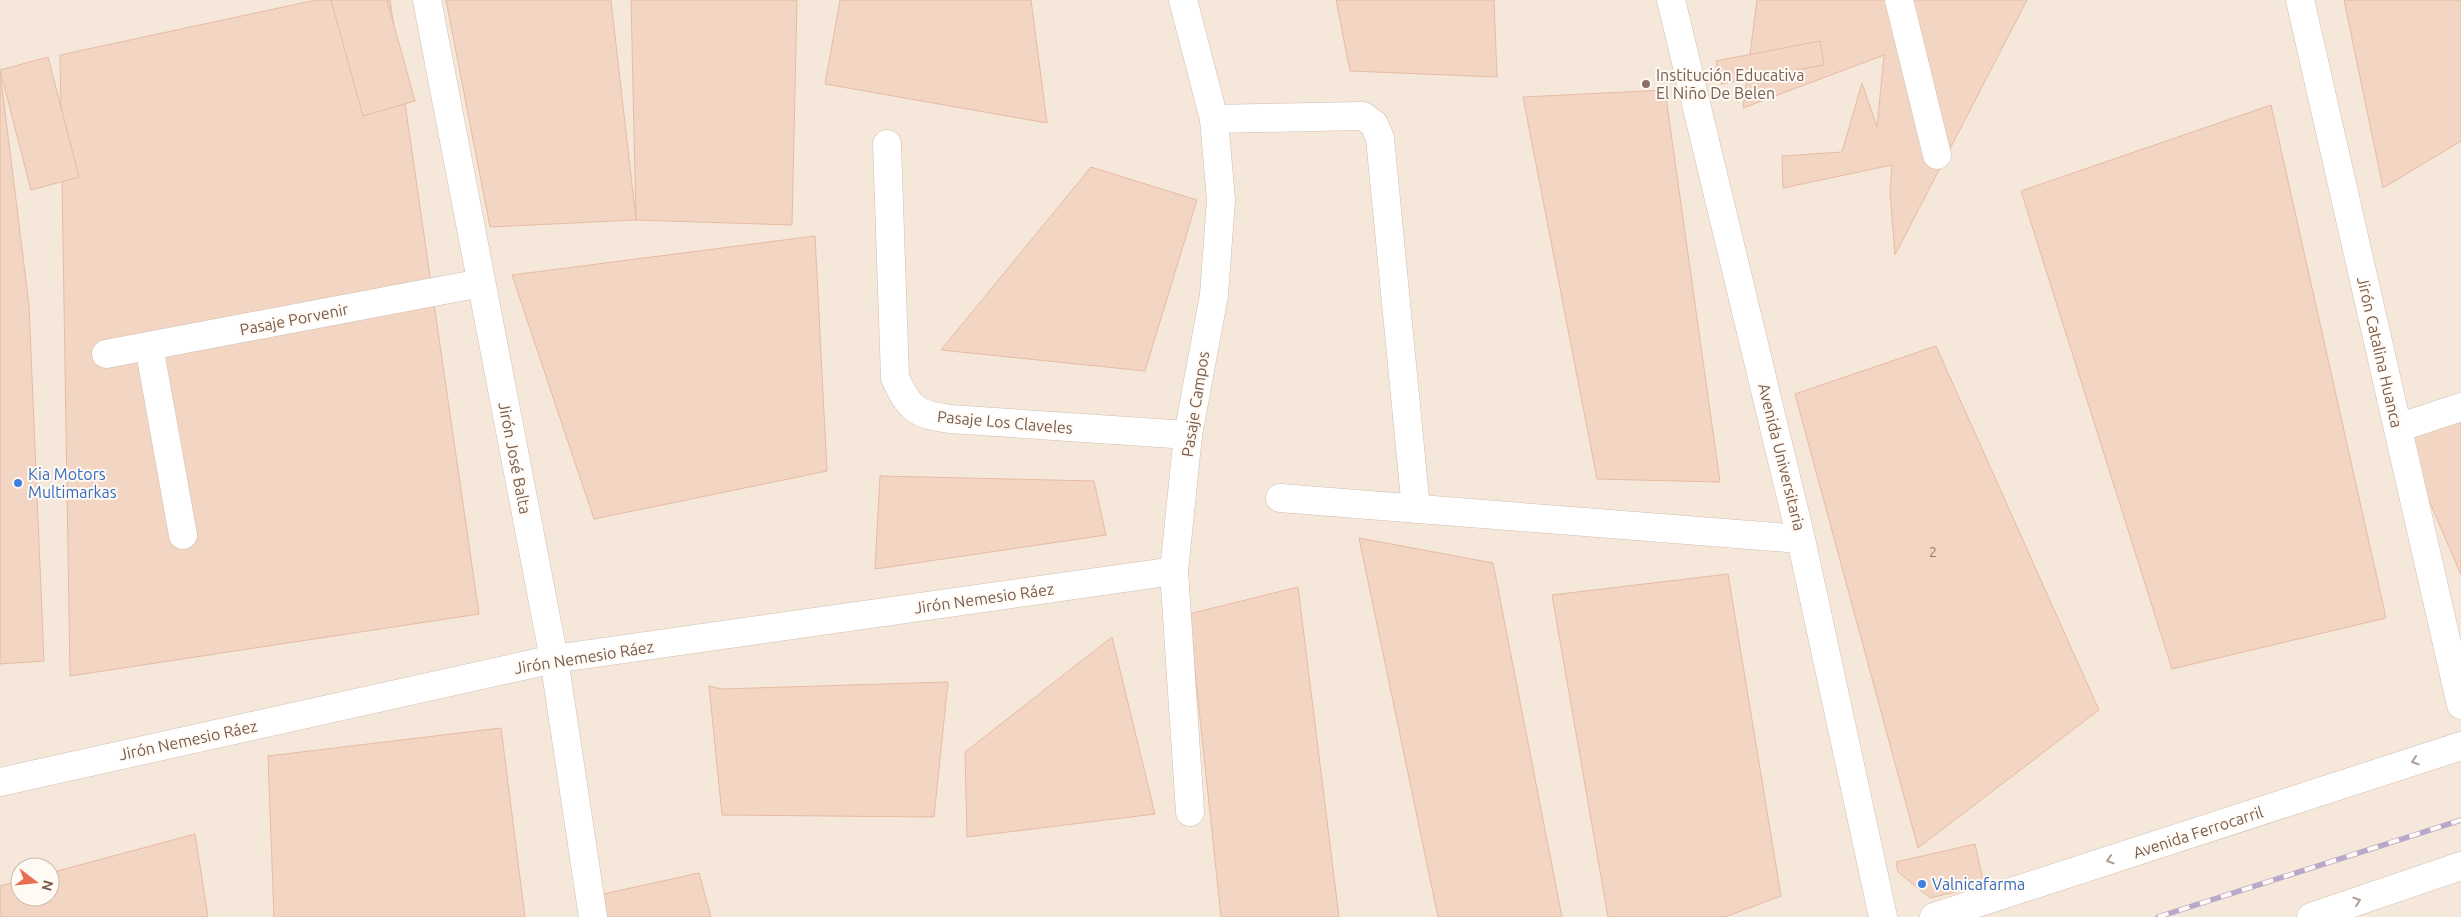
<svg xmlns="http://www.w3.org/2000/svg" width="2461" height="917" viewBox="0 0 2461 917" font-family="Ubuntu,sans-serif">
	<rect width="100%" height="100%" fill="#fdf6ec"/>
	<path fill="#f5e8da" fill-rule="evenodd" d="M0,0H2461V917H0ZM20,867H50V897H20Z"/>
	<g fill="#f3d5c3" stroke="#e6bba3">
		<path d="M316,0H390L479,614L70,676L60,55Z"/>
		<path d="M331,0H387L415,101L363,116Z"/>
		<path d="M446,0H611L636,220L490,227Z"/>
		<path d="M631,0H797L792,225L636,220Z"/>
		<path d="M840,0H1031L1047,123L825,84Z"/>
		<path d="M1336,0H1494L1497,77L1350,71Z"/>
		<path d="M1757,0H2027L1895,255L1890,192L1892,165L1783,188L1782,156L1842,152L1862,83L1877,127L1884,55L1743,108Z"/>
		<path d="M2344,0H2461V141L2383,188Z"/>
		<path d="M1820,41L1824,65L1721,84L1716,61Z"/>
		<path d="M48,57L79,177L31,190L0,70Z"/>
		<path d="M0,71L29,305L44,661L0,664Z"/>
		<path d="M1665,90L1720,482L1597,479L1523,97Z"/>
		<path d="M2271,105L2386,618L2172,669L2021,191Z"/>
		<path d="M1091,167L1197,200L1145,371L941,350Z"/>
		<path d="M815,236L827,471L594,519L512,275Z"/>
		<path d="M1936,346L2099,710L1918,848L1795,394Z"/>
		<path d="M2461,409V575L2398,428Z"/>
		<path d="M880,476L1094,481L1106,535L875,569Z"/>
		<path d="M1359,538L1493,563L1562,917H1438Z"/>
		<path d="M1728,574L1781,896L1725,917H1608L1552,595Z"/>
		<path d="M1298,587L1339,917H1221L1189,614Z"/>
		<path d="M1112,637L1155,814L967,837L965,752Z"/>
		<path d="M948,682L934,817L722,815L709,686L722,689Z"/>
		<path d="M501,728L525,917H274L268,756Z"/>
		<path d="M195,834L208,917H0V886L20,881V897H50V873Z"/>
		<path d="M1975,844L1984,885L1930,898L1898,872L1896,862Z"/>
		<path d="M699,873L711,917H594L590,897Z"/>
	</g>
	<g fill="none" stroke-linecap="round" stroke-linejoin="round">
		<g stroke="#d1beb0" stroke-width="29">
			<g id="minor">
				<path d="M427,0L554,659L593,917"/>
				<path d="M1183,0L1214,119L1221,200L1214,295L1188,435L1174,571L1190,812"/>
				<path d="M1671,0L1801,539L1883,917"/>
				<path d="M1899,0L1937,155"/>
				<path d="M2300,0L2461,705"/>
				<path d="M1214,119L1363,116L1374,124L1380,138L1416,509"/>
				<path d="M887,144L895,378C910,410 916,414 950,419L1188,435"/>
				<path d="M149,346L183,535"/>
				<path d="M106,354L481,283"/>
				<path d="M2398,428L2461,407"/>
				<path d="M1280,498L1801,539"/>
				<path d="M0,782L554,659L1174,571"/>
				<path d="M1934,917L2461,746"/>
				<path d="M2311,917L2461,866"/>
			</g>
		</g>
		<use href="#minor" stroke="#fff" stroke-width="28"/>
		<g stroke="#b9a8c9" stroke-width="5.5">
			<path id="rail" d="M2158,917L2461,820"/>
		</g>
		<use href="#rail" stroke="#fffaf3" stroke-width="4" stroke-dasharray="11" stroke-linecap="butt"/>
	</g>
	<defs><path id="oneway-chevron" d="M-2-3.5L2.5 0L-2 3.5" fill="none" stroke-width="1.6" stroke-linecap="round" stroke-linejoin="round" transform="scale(1.25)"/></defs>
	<g stroke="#af9d94">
		<use href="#oneway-chevron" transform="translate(2415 761) rotate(162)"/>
		<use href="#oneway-chevron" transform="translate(2110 860) rotate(162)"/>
		<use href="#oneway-chevron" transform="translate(2357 901) rotate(-19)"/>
	</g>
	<circle fill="#8d6e63" stroke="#fffaf3" stroke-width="2" cx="1646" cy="84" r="5"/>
	<g fill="#3f7fe0" stroke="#fffaf3" stroke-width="2">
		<circle cx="18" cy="483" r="5"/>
		<circle cx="1922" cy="884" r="5"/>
	</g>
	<g text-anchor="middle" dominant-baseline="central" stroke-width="4" stroke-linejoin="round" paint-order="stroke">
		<g font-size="14" fill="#987a6a">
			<text x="1933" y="552">2</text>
		</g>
		<g font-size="16" fill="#785e54" stroke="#fffaf3" text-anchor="start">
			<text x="1656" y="75">Institución Educativa<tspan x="1656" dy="18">El Niño De Belen</tspan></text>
		</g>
		<g font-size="16" fill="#7a5c4d" stroke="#fffaf3">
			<text transform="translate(294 319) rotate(-11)">Pasaje Porvenir</text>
			<text transform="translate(2380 352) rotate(77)">Jirón Catalina Huanca</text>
			<text transform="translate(1195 404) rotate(-81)">Pasaje Campos</text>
			<text transform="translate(1005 422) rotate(5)">Pasaje Los Claveles</text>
			<text transform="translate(1782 457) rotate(76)">Avenida Universitaria</text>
			<text transform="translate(515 458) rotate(79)">Jirón José Balta</text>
			<text transform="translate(984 598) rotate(-8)">Jirón Nemesio Ráez</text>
			<text transform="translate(584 657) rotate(-9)">Jirón Nemesio Ráez</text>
			<text transform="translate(188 740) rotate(-12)">Jirón Nemesio Ráez</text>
			<text transform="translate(2198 832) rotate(-18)">Avenida Ferrocarril</text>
		</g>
		<g font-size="16" fill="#366cbe" stroke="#fffaf3" text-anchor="start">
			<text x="28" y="474">Kia Motors<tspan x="28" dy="18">Multimarkas</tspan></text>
			<text x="1932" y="884">Valnicafarma</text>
		</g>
	</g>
	<g transform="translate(35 882) rotate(106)"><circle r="24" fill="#fffaf3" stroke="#cabbb1"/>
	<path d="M0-4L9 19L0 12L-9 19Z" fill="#e76f51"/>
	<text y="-8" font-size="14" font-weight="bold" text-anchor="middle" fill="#7a5c4d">N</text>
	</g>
</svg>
